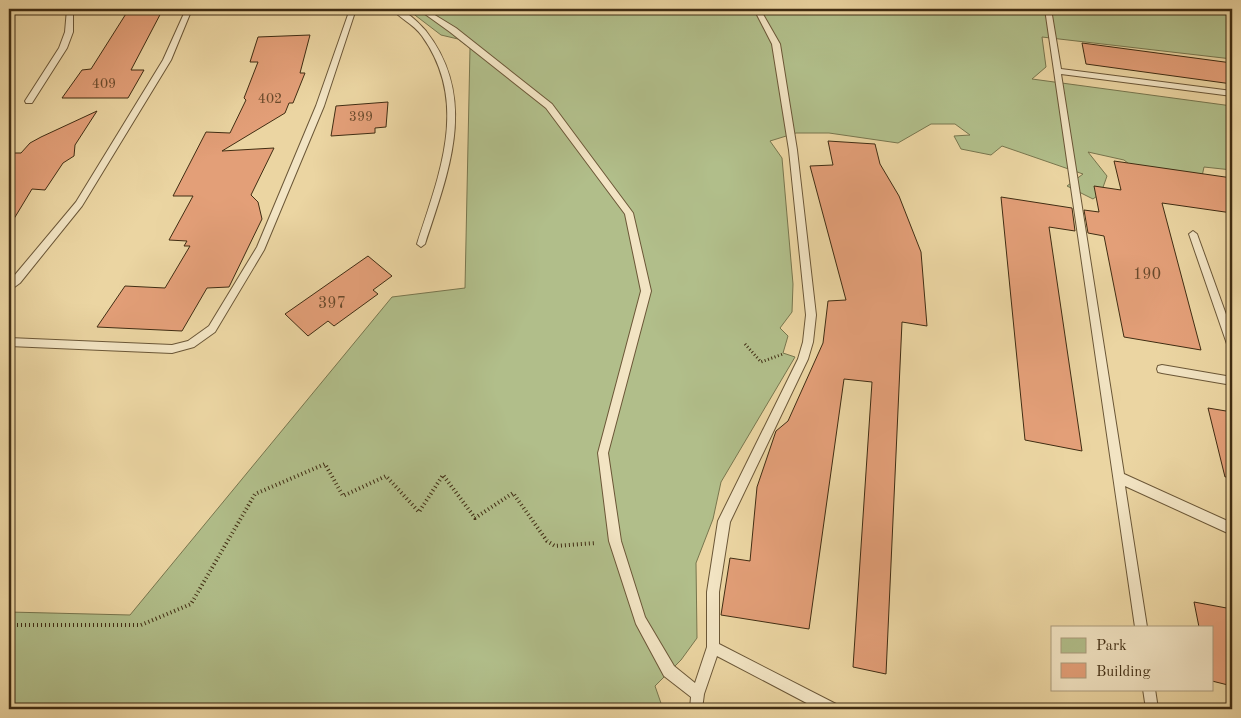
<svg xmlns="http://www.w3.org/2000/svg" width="1241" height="718" viewBox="0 0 1241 718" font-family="'Old Standard TT',serif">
	<rect width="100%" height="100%" fill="#ebd5a2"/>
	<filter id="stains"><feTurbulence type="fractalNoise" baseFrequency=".004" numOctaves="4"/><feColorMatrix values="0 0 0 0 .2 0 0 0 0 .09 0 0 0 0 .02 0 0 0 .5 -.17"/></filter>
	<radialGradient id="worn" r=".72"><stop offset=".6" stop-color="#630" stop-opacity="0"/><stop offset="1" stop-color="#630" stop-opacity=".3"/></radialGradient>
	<path fill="#b1be8a" stroke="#78764e" d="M407,9H1232V59L1042,37L1046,67L1032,79L1232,106V170L1204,167L1198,195L1152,182L1124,160L1088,152L1107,176L1101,193L1093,199L1067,186L1083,174L1002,146L991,155L961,149L954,136L970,135L955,124H931L898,143L829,133H796L770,141L782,158L793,284L792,312L780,328L788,336L783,353L795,357L721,482L713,519L696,563L697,638L681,660L655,686L663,709H9V612L130,615L392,297L465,288L470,48L458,39L441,35Z"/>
	<g fill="#e39f78" stroke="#402d13">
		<path d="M129,9H163L131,70H144L128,98H62L82,70L91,69Z"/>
		<path d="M310,35L300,73H305L293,103H289L285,113L222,151L274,148L251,195L258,202L262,219L229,287L207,288L182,331L97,327L125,286L165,288L190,246H184L187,241L169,240L193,196H173L206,132L230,133L246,100L244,98L258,62H250L258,37Z"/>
		<path d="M1082,43L1232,63V84L1086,64Z"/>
		<path d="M388,102L386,127L375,128V133L331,136L336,106Z"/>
		<path d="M97,111L75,145L74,156L63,163L45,190L32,189L9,227V161L14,153H21L30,143L41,137Z"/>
		<path d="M828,141L875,144L880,164L899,196L921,252L927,326L902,322L886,674L853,667L872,382L844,379L809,629L721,615L730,558L750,561L757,487L776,431L788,421L823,343L828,301L846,300L810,166L833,165Z"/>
		<path d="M1114,161L1232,178V213L1162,203L1201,350L1124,337L1104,236L1088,233L1084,210L1099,212L1094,186L1121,190Z"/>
		<path d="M1001,197L1072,208L1075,231L1049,227L1082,451L1025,440Z"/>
		<path d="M368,256L392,276L373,290L378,294L334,326L328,321L308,336L285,314Z"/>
		<path d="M1208,408L1232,412V476L1225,477Z"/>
		<path d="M1194,602L1232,609V686L1212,681V627H1199Z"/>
	</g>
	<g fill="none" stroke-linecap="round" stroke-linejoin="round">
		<g stroke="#6b5737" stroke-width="2">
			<g id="service">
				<path d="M67,9H73V32L67,48L32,103H26L25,101L59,48L65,32Z"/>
				<path d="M186,9H192L171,60L82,206L20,283L9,291V282L76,202L163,60Z"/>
				<path d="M350,9H356L324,106L264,250L215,332L194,347L172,353L9,346V338L172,345L188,341L209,326L257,247L316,106Z"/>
				<path d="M392,9C406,9 417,21 426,31C479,99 448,173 425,244L421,247L417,244C439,175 470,103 422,36C413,23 400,19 392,9Z"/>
				<path d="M418,9H425L456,28L552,104L633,213L651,291L608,453L621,541L645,617L674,666L695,683L707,647V592L718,521L798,359L803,342L806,315L789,150L772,44L754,9H760L780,44L797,150L816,315L813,342L808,359L730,522L719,592V644L836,704L837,709H818L717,656L704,694L702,709H690L691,697L664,676L636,624L609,541L598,453L641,291L625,214L546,108L450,32Z"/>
				<path d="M1045,9H1051L1061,69L1232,91V96L1061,74L1124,474L1232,523V535L1125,486L1147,627H1135Z"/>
				<path d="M1193,231L1197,234L1232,331V348L1229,347L1227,344L1189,234Z"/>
				<path d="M1162,365L1232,377V385L1162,373L1158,372L1157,369L1158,366Z"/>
				<path d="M1143,689H1155L1158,709H1146Z"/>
			</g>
		</g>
		<path stroke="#402d13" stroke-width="3" stroke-dasharray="1 2.5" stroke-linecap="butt" d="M745,344L761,362L783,354"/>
		<path stroke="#402d13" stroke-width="4" stroke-dasharray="1 3" stroke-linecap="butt" d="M9,625H141L191,604L255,494L325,464L343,496L386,476L419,512L443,475L475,518L513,493L547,541L555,546L596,543"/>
		<use href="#service" fill="#f2e4c3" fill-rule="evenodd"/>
	</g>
	<g text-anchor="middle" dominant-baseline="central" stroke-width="4" stroke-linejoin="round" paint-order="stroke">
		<g font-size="14" fill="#694a2c">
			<text x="104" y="84">409</text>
			<text x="270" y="99">402</text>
			<text x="361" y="117">399</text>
		</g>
		<g font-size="16" fill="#694a2c">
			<text x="1147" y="275">190</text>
			<text x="332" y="304">397</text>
		</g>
	</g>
	<rect width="1241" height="718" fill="none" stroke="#ebd5a2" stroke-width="30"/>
	<rect x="10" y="10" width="1221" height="698" fill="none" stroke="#402d13" stroke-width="2.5"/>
	<rect x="15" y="15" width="1211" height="688" fill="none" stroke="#402d13"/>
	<rect x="1051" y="626" width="162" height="65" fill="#f2e4c3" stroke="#ab9b7d"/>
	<rect x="1061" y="638" width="25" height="15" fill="#b1be8a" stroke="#ab9b7d"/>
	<text x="1096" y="650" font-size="15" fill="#402d13">Park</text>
	<rect x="1061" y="663" width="25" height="15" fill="#e39f78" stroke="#ab9b7d"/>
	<text x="1096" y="676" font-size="15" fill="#402d13">Building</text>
	<rect width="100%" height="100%" filter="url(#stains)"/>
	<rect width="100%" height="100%" fill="url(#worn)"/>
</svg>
